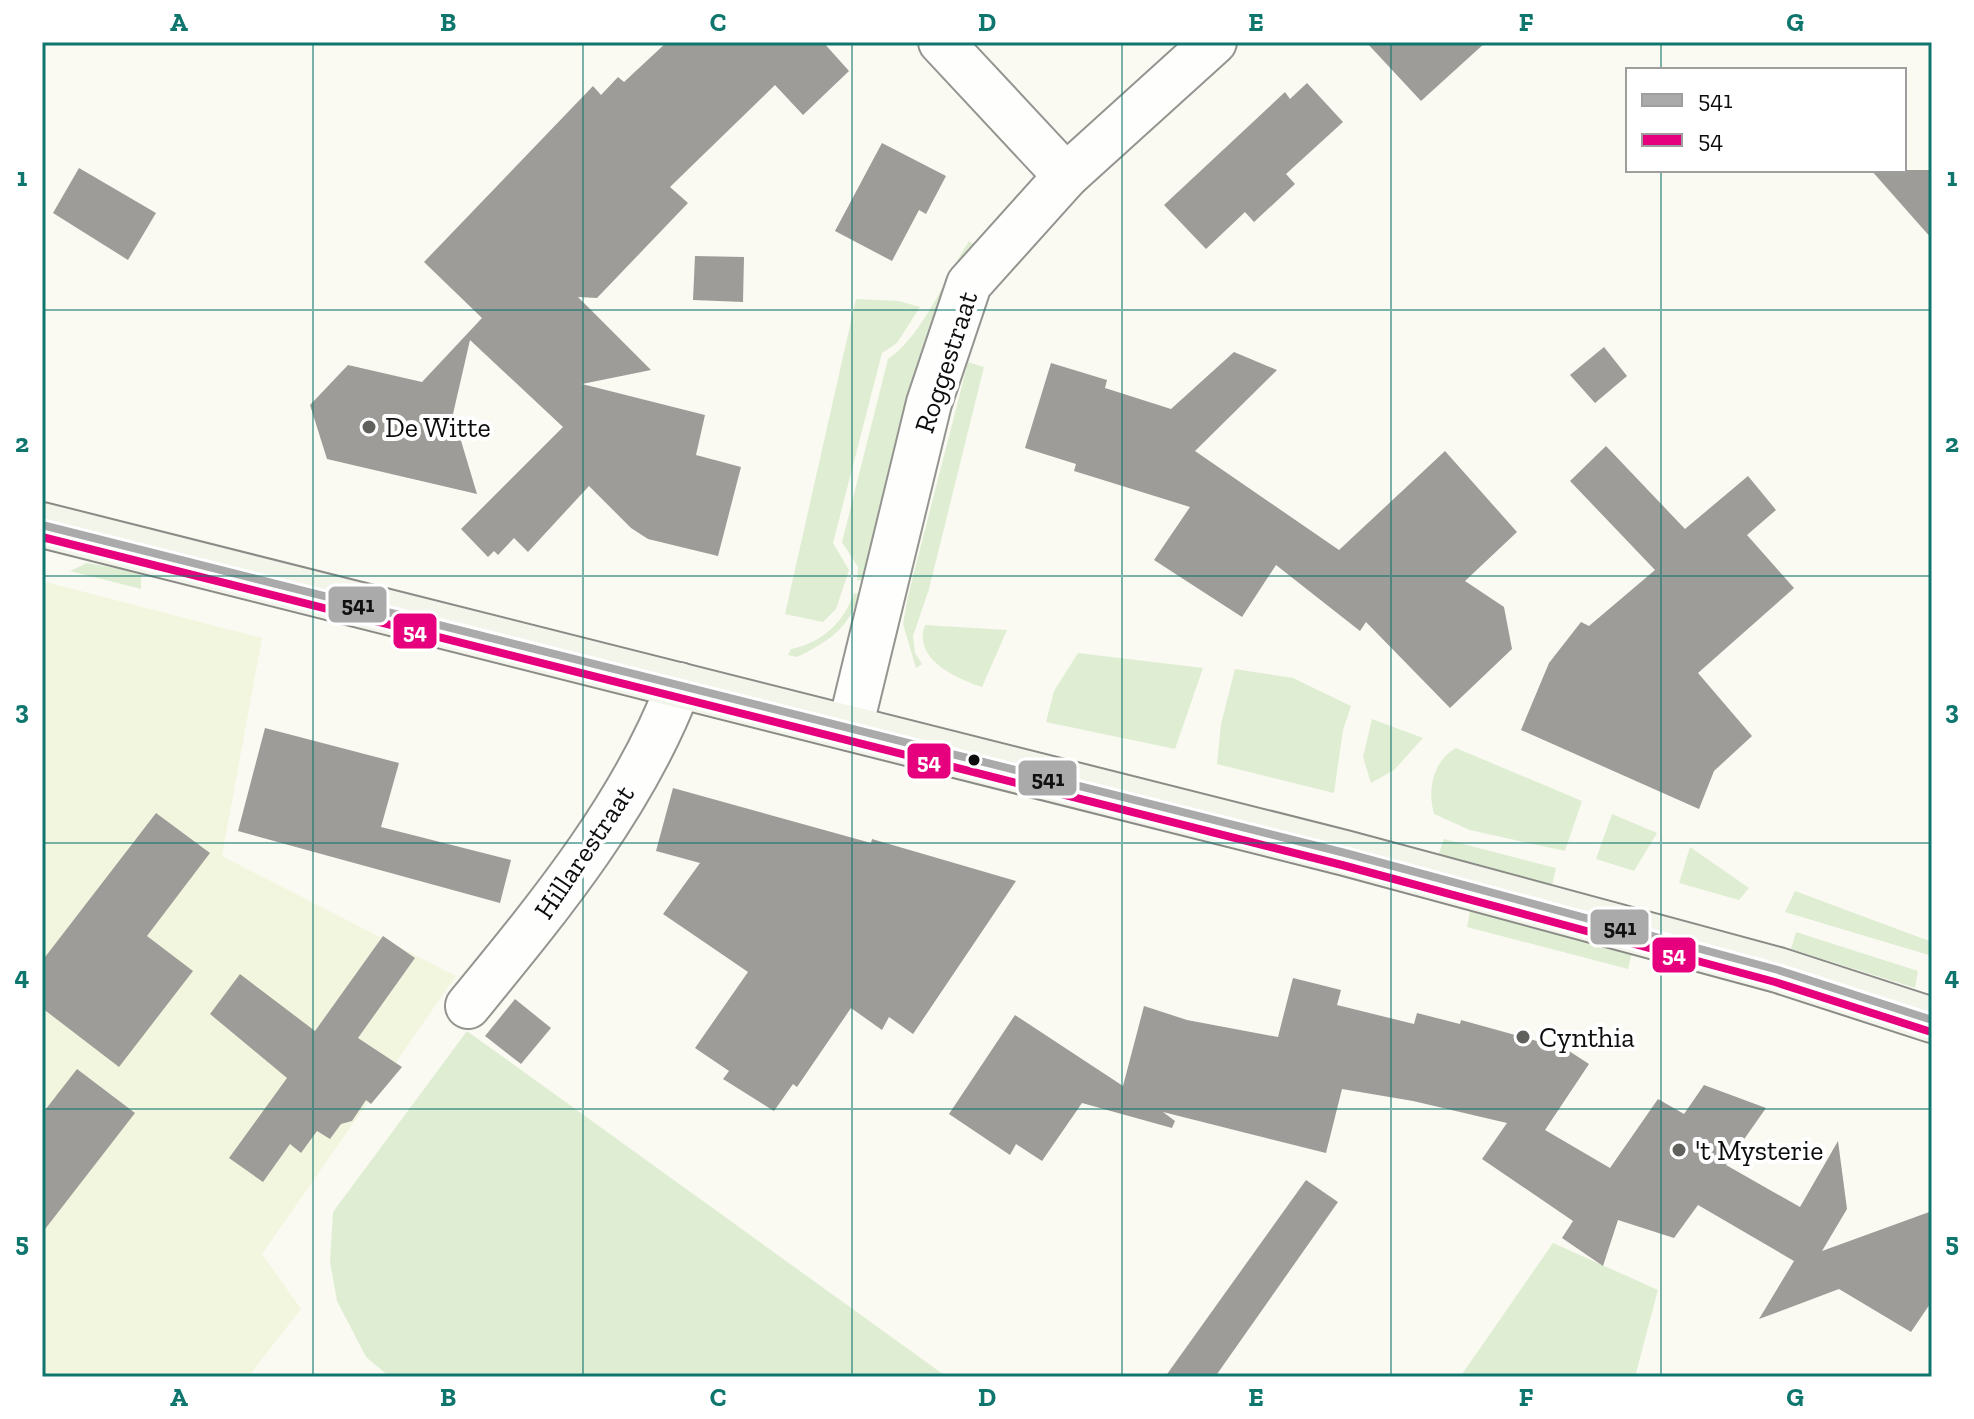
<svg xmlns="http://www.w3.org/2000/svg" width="1974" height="1419" viewBox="0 0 1974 1419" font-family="'Zilla Slab',serif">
	<rect width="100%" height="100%" fill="#fafaf2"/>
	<path fill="#f3f6df" d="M42,581L262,638L222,856L456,976L262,1254L301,1309L248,1377H42Z"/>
	<g fill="#dfeed3">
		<path d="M969,241L977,247L880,514L863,581L857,580L858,567L842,542L888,359C922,337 946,276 969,241Z"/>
		<path d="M856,299L899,301L920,307L897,343L882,353L833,543L849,570L836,609L823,622L785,614Z"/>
		<path d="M968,362L984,367L929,589L913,636L915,653L922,664L916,668L903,624L908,596Z"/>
		<path d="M87,563L141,572V589L70,571Z"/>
		<path d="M854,593L860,594C849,628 828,642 797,657L788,655L791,649C822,643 844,622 854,593Z"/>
		<path d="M925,625L1007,630L982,687C957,679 912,659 925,625Z"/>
		<path d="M1078,653L1203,668L1175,749L1046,722L1054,691Z"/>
		<path d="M1235,669L1293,678L1351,706L1343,730L1334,793L1217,764L1221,724Z"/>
		<path d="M1372,719L1423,738L1394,770L1371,783L1363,757Z"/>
		<path d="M1456,748L1582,801L1565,851L1470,830L1434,814C1427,789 1433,761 1456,748Z"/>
		<path d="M1612,814L1657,833L1634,871L1596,859Z"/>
		<path d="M1444,839L1556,868L1552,886L1438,856Z"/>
		<path d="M1690,847L1749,888L1739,900L1679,883Z"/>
		<path d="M1795,891L1932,942V956L1785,912Z"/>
		<path d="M1470,911L1632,952L1628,969L1467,927Z"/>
		<path d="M1796,932L1918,971L1915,988L1791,949Z"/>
		<path d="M467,1031L947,1377H390L366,1357L337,1301L330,1262L333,1212Z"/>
		<path d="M1553,1243L1658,1290L1635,1377H1460Z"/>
	</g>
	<g fill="#9d9c98">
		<path d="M667,42H823L849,71L803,115L775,85L670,187L688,203L597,298L578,297L651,370L582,384L705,415L696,455L741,467L718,556L648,539L631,528L589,486L528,552L514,538L498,555L494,551L488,557L461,529L563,427L470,340L453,414L477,494L327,459L310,405L348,365L422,382L482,318L424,262L593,86L601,95L618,77L624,82Z"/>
		<path d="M1366,42H1486L1421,101Z"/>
		<path d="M1307,83L1343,122L1286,174L1295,184L1254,222L1245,212L1206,249L1164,205L1285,92L1290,99Z"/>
		<path d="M882,143L946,176L926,214L919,210L892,261L835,231Z"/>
		<path d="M79,168L156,213L128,260L53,213Z"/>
		<path d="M1871,170H1932V239Z"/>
		<path d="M695,256L744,257L743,302L693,300Z"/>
		<path d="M1604,347L1627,376L1595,403L1570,375Z"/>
		<path d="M1234,352L1277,370L1195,451L1339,550L1445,451L1517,532L1465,581L1504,607L1512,649L1450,708L1366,622L1360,631L1276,565L1242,617L1154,560L1190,507L1074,471L1076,464L1025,448L1051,363L1107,380L1105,388L1171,409Z"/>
		<path d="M1606,446L1685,529L1748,476L1776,510L1747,535L1794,588L1698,673L1752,736L1714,771L1699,809L1521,730L1549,663L1581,622L1589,626L1655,570L1570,481Z"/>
		<path d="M265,728L399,763L381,827L511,860L500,903L238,831Z"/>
		<path d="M673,788L871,843L872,839L1016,881L913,1034L889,1017L882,1030L851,1008L797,1087L793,1084L774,1111L723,1079L729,1071L695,1048L748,972L663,914L700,863L656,851Z"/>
		<path d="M156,813L210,853L147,936L193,971L119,1067L42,1008V961Z"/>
		<path d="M383,936L415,958L358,1038L402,1067L371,1104L366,1100L352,1121L341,1124L330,1139L317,1131L301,1153L290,1144L263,1182L229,1158L287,1078L210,1014L240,974L315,1031Z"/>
		<path d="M1293,978L1341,990L1337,1005L1414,1024L1417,1013L1460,1024L1461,1020L1566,1049L1589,1064L1545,1130L1610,1168L1658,1099L1684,1114L1704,1085L1766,1108L1726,1165L1800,1207L1838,1141L1847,1209L1822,1251L1932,1211V1301L1911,1332L1839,1289L1759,1319L1794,1261L1698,1205L1674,1238L1618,1220L1603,1266L1562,1238L1573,1221L1482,1159L1507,1123L1413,1101L1342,1089L1326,1153L1163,1112L1175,1121L1172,1128L1082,1103L1042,1161L1016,1144L1010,1155L949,1114L1015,1015L1123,1086L1144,1006L1187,1020L1278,1037Z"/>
		<path d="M515,999L551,1028L521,1064L485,1036Z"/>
		<path d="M77,1069L135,1113L42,1233V1114Z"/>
		<path d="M1306,1180L1338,1202L1215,1377H1165Z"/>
	</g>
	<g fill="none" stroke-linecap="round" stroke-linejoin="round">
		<g stroke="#949490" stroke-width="48">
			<g id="street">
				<path d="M941,42L1066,176"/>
				<path d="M850,728L929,403L969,284L1066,176L1214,42"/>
				<path d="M468,1006C549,907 633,806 679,685"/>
			</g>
		</g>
		<g stroke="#8a8a87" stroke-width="48">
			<path id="secondary" d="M42,525L1345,853L1778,970L1932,1020"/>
		</g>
		<use href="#street" stroke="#fefefd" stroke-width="44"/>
		<use href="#secondary" stroke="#f3f4ea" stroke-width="44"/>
		<g stroke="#fff" stroke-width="14">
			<path id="bus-1" d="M42,525L1345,853L1778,970L1932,1020"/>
		</g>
		<g stroke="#fff" stroke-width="14">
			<path id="bus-2" d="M42,537L1342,865L1775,982L1928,1031"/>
		</g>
		<use href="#bus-1" stroke="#aaa" stroke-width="8"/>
		<use href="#bus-2" stroke="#e6007e" stroke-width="8"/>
	</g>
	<path fill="none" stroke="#0f766e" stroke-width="2" stroke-opacity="0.55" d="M313,42V1377M583,42V1377M852,42V1377M1122,42V1377M1391,42V1377M1661,42V70M1661,170V1377M42,310H1932M42,576H1932M42,843H1932M42,1109H1932"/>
	<g fill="#60605d" stroke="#fff" stroke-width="3">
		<circle cx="369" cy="427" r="8"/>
		<circle cx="1523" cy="1037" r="8"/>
		<circle cx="1679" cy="1150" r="8"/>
	</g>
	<circle fill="#0d0d0d" stroke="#fff" stroke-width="3" cx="974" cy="760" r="7"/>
	<g text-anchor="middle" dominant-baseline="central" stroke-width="8" stroke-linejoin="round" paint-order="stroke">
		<g font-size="28" fill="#0d0d0d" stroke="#fff">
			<text transform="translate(946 362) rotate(-72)">Roggestraat</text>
			<text transform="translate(584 852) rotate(-56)">Hillarestraat</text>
		</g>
		<g font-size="28" fill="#0d0d0d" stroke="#fff" text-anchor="start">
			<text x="385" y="427">De Witte</text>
			<text x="1539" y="1037">Cynthia</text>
			<text x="1695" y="1150">'t Mysterie</text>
		</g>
	</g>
	<g stroke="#fff" stroke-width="3">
		<rect x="327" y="585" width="61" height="39" rx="8" fill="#aaa"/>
		<rect x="392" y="612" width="46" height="38" rx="8" fill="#e6007e"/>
		<rect x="906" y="742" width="46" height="38" rx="8" fill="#e6007e"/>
		<rect x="1017" y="759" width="61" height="38" rx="8" fill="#aaa"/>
		<rect x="1589" y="908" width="61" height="38" rx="8" fill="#aaa"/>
		<rect x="1651" y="936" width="46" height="38" rx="8" fill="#e6007e"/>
	</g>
	<g font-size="22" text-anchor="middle" font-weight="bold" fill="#fff">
		<text x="415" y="639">54</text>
		<text x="929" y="769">54</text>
		<text x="1674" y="962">54</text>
	</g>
	<g font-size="22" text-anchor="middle" font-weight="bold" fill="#111">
		<text x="358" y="612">541</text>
		<text x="1048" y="786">541</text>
		<text x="1620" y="935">541</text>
	</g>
	<rect width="1974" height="1419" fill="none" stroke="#ffffff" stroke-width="88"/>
	<rect x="1626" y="68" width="280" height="104" fill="#ffffff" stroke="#9e9e9e" stroke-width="2"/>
	<rect x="1642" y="94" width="40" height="12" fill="#aaaaaa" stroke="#9e9e9e" stroke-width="2"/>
	<text x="1698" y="108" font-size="24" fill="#0d0d0d">541</text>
	<rect x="1642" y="134" width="40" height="12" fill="#e6007e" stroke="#9e9e9e" stroke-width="2"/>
	<text x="1698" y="148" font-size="24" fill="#0d0d0d">54</text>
	<rect x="44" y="44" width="1886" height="1331" fill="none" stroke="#0f766e" stroke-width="3"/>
	<g font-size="26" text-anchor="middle" font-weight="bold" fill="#0f766e">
		<text x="179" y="31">A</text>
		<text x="448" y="31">B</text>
		<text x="718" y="31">C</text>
		<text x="987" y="31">D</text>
		<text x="1256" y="31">E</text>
		<text x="1526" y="31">F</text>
		<text x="1795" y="31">G</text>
		<text x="22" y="186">1</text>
		<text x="1952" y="186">1</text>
		<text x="22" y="452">2</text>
		<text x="1952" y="452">2</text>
		<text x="22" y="719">3</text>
		<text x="1952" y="719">3</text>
		<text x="22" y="985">4</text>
		<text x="1952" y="985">4</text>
		<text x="22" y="1251">5</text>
		<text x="1952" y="1251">5</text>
		<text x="179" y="1406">A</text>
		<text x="448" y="1406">B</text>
		<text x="718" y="1406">C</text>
		<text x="987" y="1406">D</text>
		<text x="1256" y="1406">E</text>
		<text x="1526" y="1406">F</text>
		<text x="1795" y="1406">G</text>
	</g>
</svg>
